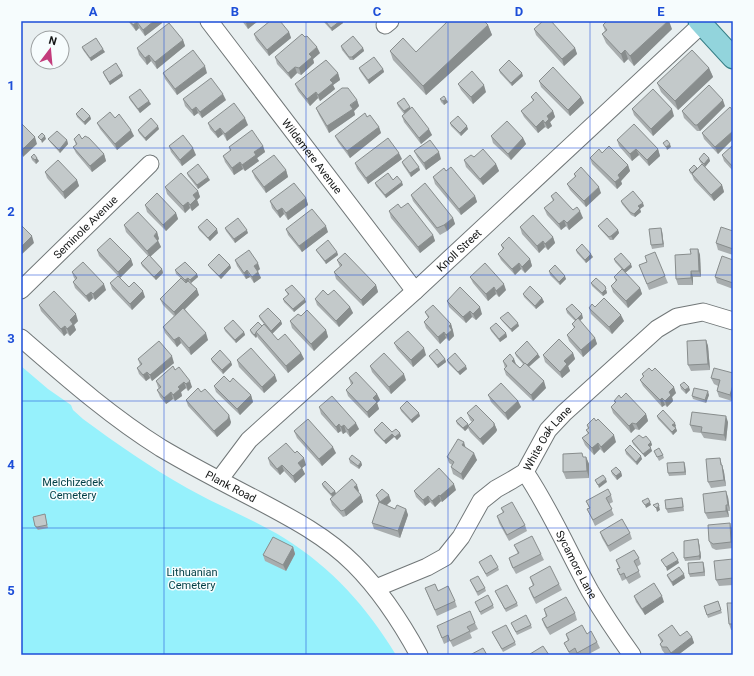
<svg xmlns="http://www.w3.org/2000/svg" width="754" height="676" viewBox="0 0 754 676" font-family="Roboto,sans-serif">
	<rect width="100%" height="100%" fill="#e8eff0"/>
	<path fill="#96f1fc" d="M21,366L48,389L71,405L73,410L83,419C117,444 150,467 187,488C219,506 253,519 284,538C332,568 367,607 396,655H21Z"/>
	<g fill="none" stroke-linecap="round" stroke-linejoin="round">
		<g stroke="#717778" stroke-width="19">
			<g id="minor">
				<path id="s1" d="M209,21L415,291"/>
				<path d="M385,25L390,21"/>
				<path id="s2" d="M21,290L150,164"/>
				<path id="s3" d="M21,338C66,377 110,416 161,448C193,467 226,484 259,501C293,519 327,537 354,564C381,591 401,622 419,655"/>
				<path id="s4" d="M525,472C550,509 568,551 590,591C603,613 617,634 632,655"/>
				<path id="s5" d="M219,480L249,440L415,291L702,24"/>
				<path id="s6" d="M376,588L427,567L445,557L461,537L481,501L496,489L512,480L525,472L548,430L564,413L657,329L677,317L703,312L733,321"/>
			</g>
		</g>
		<g stroke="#377f87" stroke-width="23">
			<path id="major" d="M699,21L733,58"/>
		</g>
		<use href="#minor" stroke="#fff" stroke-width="17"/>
		<use href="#major" stroke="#92d4dc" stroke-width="21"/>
	</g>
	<g fill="#a8adae">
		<path d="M128,21H162V23L145,36L139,28L136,31Z"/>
		<path d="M242,21H258L248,29Z"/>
		<path d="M323,21H343V23L332,31Z"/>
		<path d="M488,25L492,35L426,95L393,60L390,51L416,52Z"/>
		<path d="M603,25L672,29L634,66L628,59L624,63L606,43L602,34L605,31Z"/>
		<path d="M534,29L575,48L577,54L564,66L536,35Z"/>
		<path d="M289,32L291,38L269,56L256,40L254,34Z"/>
		<path d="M183,40L185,46L157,69L151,61L147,65L139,55L137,48Z"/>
		<path d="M341,46L363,48L364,51L353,60H350L342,50Z"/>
		<path d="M82,47L105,52L91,61L83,50Z"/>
		<path d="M320,53L313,59L314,63L301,75L297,73L291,79L277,64L275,57Z"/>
		<path d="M359,68L383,69L384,72L369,84L360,71Z"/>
		<path d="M709,68L713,77L678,110L661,92L657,83Z"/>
		<path d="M499,70L523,76L512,86L500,73Z"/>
		<path d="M103,72L123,76L110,85L104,75Z"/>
		<path d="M163,73H207L177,95L165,79Z"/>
		<path d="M338,73L340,80L333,85L335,89L320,101L318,98L310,106L298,91L295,84Z"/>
		<path d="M539,81L581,97L584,103L570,116L541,87Z"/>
		<path d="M458,84L486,92L473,104L461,90Z"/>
		<path d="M129,97L151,104L140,113L130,100Z"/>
		<path d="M531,97L553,111L555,117L550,122L552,126L548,129L545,127L538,133L524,117L521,111L533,101Z"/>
		<path d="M183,99L226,100L202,118L198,113L194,116L185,106Z"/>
		<path d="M440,99L448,102L444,105L441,102Z"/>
		<path d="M357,100L359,106L354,111L355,115L329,133L319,115L316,108Z"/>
		<path d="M397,103L410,107L411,109L432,135L421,144L404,122L402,116L404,114L398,106Z"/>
		<path d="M725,106L700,131H697L684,118L682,111Z"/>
		<path d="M632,109L674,116L653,136L634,115Z"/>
		<path d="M733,111V139L718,154L704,139L702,133Z"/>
		<path d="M76,114L90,116L91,119L85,125L77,117Z"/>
		<path d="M367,117L379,127L381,133L350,158L338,142L335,136Z"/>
		<path d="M115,118L134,136L117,150L100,129L97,123Z"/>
		<path d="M208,123L248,125L227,141L223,134L218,138L210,129Z"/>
		<path d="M450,123L468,129L461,136L451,126Z"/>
		<path d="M159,129L146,141L139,133L138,130Z"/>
		<path d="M491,136L523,138L526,144L511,160L493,143Z"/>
		<path d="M48,139L67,140L68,144L60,153L50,142Z"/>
		<path d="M74,139L104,154L106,161L92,172L76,153L73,147L76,145Z"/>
		<path d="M617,140L658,149L660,156L649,166L639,155L632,161L619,146Z"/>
		<path d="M733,145V171L724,161L722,155Z"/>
		<path d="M169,146L196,155L182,166L171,152Z"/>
		<path d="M263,146L265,152L257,158L259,161L245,171L243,169L234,175L225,162L223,156L230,151L229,147Z"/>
		<path d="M414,151L441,159L426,170L417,157Z"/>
		<path d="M602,153L628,165L630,171L621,181L622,184L617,189L592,164L590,158Z"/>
		<path d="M31,157L39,161L36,164L32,160Z"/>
		<path d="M474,157L496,164L499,171L483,185L466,167L464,160Z"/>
		<path d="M709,158L710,161L705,167L722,185L724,192L714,201L694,180L692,175L690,173L689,170L697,168V169L702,164L700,162L699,159Z"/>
		<path d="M402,159L368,184L357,169L355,163Z"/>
		<path d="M402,162L420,170L411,177L403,165Z"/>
		<path d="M286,170L288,177L266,193L255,178L252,171Z"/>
		<path d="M446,171L475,196L477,202L461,215L435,184L433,177Z"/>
		<path d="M45,172L77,180L79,186L65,199L47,178Z"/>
		<path d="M187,173L210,180L198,189L188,176Z"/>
		<path d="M574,174L601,193L586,207L570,190L567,184L575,177Z"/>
		<path d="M375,183L403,185L386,198L376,186Z"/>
		<path d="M165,187L198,191L200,197L197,200L199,205L192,211L190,208L185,213L167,194Z"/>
		<path d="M411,195L453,218L455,224L447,231L440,235L413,201Z"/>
		<path d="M551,196L583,218L569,230L566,226L561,230L547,215L544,208L553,201Z"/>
		<path d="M306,198L308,205L288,220L284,214L280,218L272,208L270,201Z"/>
		<path d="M621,201L644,206L640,209L641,212L635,217L631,215L622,204Z"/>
		<path d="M145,205L176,213L178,219L166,231L147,212Z"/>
		<path d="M401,208L433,235L435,241L420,253L391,218L389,211Z"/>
		<path d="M124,225L157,232L159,239L158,240L161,247L150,256L162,269L163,273L156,280L142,266L141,263L148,256L126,232Z"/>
		<path d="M598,226L618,230L619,233L613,240H610L600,229Z"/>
		<path d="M198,227L218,233L210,241L199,230Z"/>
		<path d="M520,227L553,237L555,243L548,250L545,247L539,253L522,234Z"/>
		<path d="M225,228L248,233L235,243L226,231Z"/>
		<path d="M286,229L328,232L302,252L288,235Z"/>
		<path d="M662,231L664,247L652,249L651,245Z"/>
		<path d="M733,231V255L718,250L716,243Z"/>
		<path d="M501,245L530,259L532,266L525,273L521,269L515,275L501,260L498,254L503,250Z"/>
		<path d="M698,249L700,255L701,277H693V285H678L676,279L691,254Z"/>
		<path d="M97,250L131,259L133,265L120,278L99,256Z"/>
		<path d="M316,250L337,252L338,255L326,264L318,253Z"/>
		<path d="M576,250L593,257L586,263L577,253Z"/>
		<path d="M614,259L632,267L625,273L615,262Z"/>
		<path d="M235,260L260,269L258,271L261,278L254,283L250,277L246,279L237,266Z"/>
		<path d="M337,260L376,285L378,292L363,306L336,279L334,272L340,267Z"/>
		<path d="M733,260V289L717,283L715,277Z"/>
		<path d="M647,262L665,276L668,283L649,290L639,265Z"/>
		<path d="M208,265H230L231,268L221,279L210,268Z"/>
		<path d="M175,270L197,274L198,277L191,283L199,295L185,309L208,340L191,355L181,343L177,347L165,333L163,327L174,316L163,305L160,299L184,281L176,274Z"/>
		<path d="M549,271L566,279L560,285L550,275Z"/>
		<path d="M72,272L106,290L95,300L93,298L89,302L75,288L73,282L75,279L74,278Z"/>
		<path d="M470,277L506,290L499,297L496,294L488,301L473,283Z"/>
		<path d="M614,277L640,288L642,294L628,308L613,292L611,286L616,282Z"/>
		<path d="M110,283L145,297L132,310L112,289Z"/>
		<path d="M591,283L605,286L607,293L603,296L592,286Z"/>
		<path d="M285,290L306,302L294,312L284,302L283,299L288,295Z"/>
		<path d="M523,294L542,298L544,302L536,309L524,297Z"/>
		<path d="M328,295L350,307L353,313L339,327L317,305L315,299Z"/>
		<path d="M447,301L482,314L476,320L472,317L466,323L449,307Z"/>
		<path d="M39,305L78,321L74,325L76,330L70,336L67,333L64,336L41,311Z"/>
		<path d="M595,307L624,321L612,334L591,314L589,308Z"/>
		<path d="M566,309L583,318L580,321L595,338L597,344L583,357L569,341L567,335L574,328L572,324L575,321L567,313Z"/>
		<path d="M425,312L451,324L453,331L454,336L449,341L446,338L440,344L426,328L424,322L428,318Z"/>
		<path d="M259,316L281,321L282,324L272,334L278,340L301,353L304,359L288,373L258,338L257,336L256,338L251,333L250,330L262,326L264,324L260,319Z"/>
		<path d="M301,316L326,330L328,337L314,351L292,328L290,321Z"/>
		<path d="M500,318L519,326L512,332L502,321Z"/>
		<path d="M224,328L244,332L245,335L236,343L225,331Z"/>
		<path d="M490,328L506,333L507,337L500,342L491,331Z"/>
		<path d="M706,340L708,346L710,370L691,371L688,365Z"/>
		<path d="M394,343L426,355L413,367L397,349Z"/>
		<path d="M515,353L540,357L529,367L546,388L533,401L506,375L504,369L505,368L503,361L514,359L516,364L520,368L523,364L516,356Z"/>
		<path d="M573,353L575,359L568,366L570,371L562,378L545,362L543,355Z"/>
		<path d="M429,356L445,359L446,362L438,368L431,359Z"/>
		<path d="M138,359L174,363L152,381L150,378L146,381L139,374L137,368L140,365Z"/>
		<path d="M211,359L231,362L232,365L223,374L212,362Z"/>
		<path d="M237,360L277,381L264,393L239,367Z"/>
		<path d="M447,360L467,369L460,375L448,363Z"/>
		<path d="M370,366L406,380L391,394L372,372Z"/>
		<path d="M175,370L192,387L188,391L186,388L181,392L182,396L175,401L173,399L166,404L160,397L157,390L159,389L158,387L156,381Z"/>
		<path d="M733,373V398L732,401L719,397L717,391L718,386L714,384L711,378Z"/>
		<path d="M642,374L676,393L672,397L673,401L667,407L665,405L662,407L643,386L640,380L643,377Z"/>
		<path d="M349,378L377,394L380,400L377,403L379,409L369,418L348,396L346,390L351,385Z"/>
		<path d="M230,382L251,395L253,402L240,415L216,392L214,386Z"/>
		<path d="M680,385L690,390L686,394L681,389Z"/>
		<path d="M201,392L231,422L230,425L217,437L188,406L186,400Z"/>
		<path d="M488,395L518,401L521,407L508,420L491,402Z"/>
		<path d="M709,395L706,403L693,399L692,396Z"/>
		<path d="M621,398L646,414L648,421L639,430L635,429L631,433L613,413L611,407L615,403L614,401Z"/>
		<path d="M319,407L359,429L350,437L346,432L343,434L341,431L338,433L321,414Z"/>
		<path d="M400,408L420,416L412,423L401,411Z"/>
		<path d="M467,413L494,423L497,430L496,432L483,445L470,432L468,428L465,431L457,424L456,421L468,424V425L472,422L470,420Z"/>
		<path d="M657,416L676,426L675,427L677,431L673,435L658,419Z"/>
		<path d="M728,422L726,441L704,438L701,433L693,432L690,425Z"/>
		<path d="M587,425L616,442L604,453L600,449L594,455L585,445L582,438L588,434L586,430L588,429Z"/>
		<path d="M374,430L392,432L401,436L397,440L394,437L386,444L375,433Z"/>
		<path d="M294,431L336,453L322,466L297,438Z"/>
		<path d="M643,438L651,442L652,445L650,447L652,451L645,457L633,444L632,441Z"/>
		<path d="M466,448L477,460L463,480L453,474L451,467L452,465L449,463L447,457Z"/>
		<path d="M625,450L642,459L637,465L626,454Z"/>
		<path d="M654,451L663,455L664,458L659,461Z"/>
		<path d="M584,457H586L589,464V478L566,479L563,472Z"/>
		<path d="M268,458L306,465L302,468L305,474L295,483L284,471L280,475L270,465Z"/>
		<path d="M720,458L724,472L726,486L711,488L708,482Z"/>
		<path d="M349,459L361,462L362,465L359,469L350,463Z"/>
		<path d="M684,462L685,465L686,475L669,476L668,473Z"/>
		<path d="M611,471L621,472L622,476L617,480L612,474Z"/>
		<path d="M322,484L335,491L336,494L359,491L358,492L361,495L363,502L346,516L343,517L332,505L330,499L332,497L323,487Z"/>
		<path d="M456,490L442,502L441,501L435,507L430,502L425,506L416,497L414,491Z"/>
		<path d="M376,495L391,501L386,505L395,509H406L408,515L400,538L374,529L372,523L379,503Z"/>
		<path d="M611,495L613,502L609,504L614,515L595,526L590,515L587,509L589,508L586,501Z"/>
		<path d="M728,497L730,511H728L729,517L708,519L705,513Z"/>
		<path d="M683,501L684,511L668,513L666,509Z"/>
		<path d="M501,508L525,525L527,531L509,541L499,523L497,516L503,513Z"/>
		<path d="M45,514L48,528L38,530L37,529L35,526Z"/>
		<path d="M732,530L733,548L716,550L712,548L709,541Z"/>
		<path d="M600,532L630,533L632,539L610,552L602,538Z"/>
		<path d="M698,539L699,543L701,557L700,560L685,561L684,558Z"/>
		<path d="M514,545L541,554L544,560L516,574L511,565L509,558L518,554Z"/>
		<path d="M293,547L295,554L286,571L265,561L263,555Z"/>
		<path d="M639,558L641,564L637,567L641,577L629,584L626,579L622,581L617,569L619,568L616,560Z"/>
		<path d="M733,559V585L719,586L716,580Z"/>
		<path d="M479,562L498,567L499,570L487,577Z"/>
		<path d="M703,562L704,565L705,576L690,577L689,574Z"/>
		<path d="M667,575L685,578L673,586L668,578Z"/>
		<path d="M530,577L559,584L562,590L536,604L531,594L529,588L533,586Z"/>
		<path d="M470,580L485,588L486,591L478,596Z"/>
		<path d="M425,588L438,591L455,601L457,607L437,616Z"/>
		<path d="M495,591L517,603L518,606L506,612Z"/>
		<path d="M634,596L664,602L645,615L636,602Z"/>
		<path d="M718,601L722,613L708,618L704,606Z"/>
		<path d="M475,602L493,605L494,608L481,615Z"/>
		<path d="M733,603V630H731L729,624Z"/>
		<path d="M544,609L575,613L577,620L550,635L544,625L542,619L546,617Z"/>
		<path d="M475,623L478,629L470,633L472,638L453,647L450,641L444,644L437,626Z"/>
		<path d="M511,623L531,625L532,628L517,635Z"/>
		<path d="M492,632L515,642L516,645L503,652Z"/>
		<path d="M566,634H587L597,642L600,648L587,655H570L564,643L568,641Z"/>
		<path d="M658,635L692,637L694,643L678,655H670L669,654H665L662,650L660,644L661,642Z"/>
	</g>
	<g fill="#888d8d">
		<path d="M154,21H162V23L145,36L143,30Z"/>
		<path d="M248,21H258L248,29L246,23Z"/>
		<path d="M340,21H343V23L332,31L331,28Z"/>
		<path d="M668,21H669L672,29L634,66L630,56Z"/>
		<path d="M137,22L139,28L136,31L133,25Z"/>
		<path d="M488,25L492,35L426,95L423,86Z"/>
		<path d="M289,32L291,38L269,56L267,50Z"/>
		<path d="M183,40L185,46L157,69L155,62Z"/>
		<path d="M317,47L320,53L313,59L314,63L301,75L299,68L309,54Z"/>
		<path d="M363,48L364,51L353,60L352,57Z"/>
		<path d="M575,48L577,54L564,66L562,59Z"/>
		<path d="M103,49L105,52L91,61L90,58Z"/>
		<path d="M625,50L628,59L624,63L621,54Z"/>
		<path d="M149,55L151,61L147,65L145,58Z"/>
		<path d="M205,66L207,73L177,95L175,89Z"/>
		<path d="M295,67L297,73L291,79L288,73Z"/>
		<path d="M709,68L713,77L678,110L675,101Z"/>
		<path d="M383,69L384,72L369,84L368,80Z"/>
		<path d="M122,73L123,76L110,85L109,82Z"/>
		<path d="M338,73L340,80L333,85L335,89L320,101L318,95L330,80Z"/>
		<path d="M522,73L523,76L512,86L511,83Z"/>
		<path d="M484,85L486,92L473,104L471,97Z"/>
		<path d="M316,92L318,98L310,106L307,99Z"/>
		<path d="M223,94L226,100L202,118L200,112Z"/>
		<path d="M581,97L584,103L570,116L568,110Z"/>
		<path d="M446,99L448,102L444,105L443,101Z"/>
		<path d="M357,100L359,106L354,111L355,115L329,133L327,126Z"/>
		<path d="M723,100L725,106L700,131L697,125Z"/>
		<path d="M149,101L151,104L140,113L138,109Z"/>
		<path d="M196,107L198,113L194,116L192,110Z"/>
		<path d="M410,107L411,110L405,115L404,111Z"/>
		<path d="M672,109L674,116L653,136L651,129Z"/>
		<path d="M553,111L555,117L550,122L552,126L548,129L545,123L547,116Z"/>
		<path d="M90,116L91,119L85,125L84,122Z"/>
		<path d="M245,118L248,125L227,141L225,134Z"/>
		<path d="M543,120L545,127L538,133L536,127Z"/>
		<path d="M158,126L159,129L146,141L145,138Z"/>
		<path d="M467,126L468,129L461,136L460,133Z"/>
		<path d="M379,127L381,133L350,158L347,151Z"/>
		<path d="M220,128L223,134L218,138L215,132Z"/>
		<path d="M429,129L432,135L421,144L419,138Z"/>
		<path d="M131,130L134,136L117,150L115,144Z"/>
		<path d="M733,131V139L718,154L715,147Z"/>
		<path d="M45,136L46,139L42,143L41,140Z"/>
		<path d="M35,137L37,144L23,157L21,151Z"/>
		<path d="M523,138L526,144L511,160L508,154Z"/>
		<path d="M67,140L68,144L60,153L59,150Z"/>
		<path d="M670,144L671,147L667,150L666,147Z"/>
		<path d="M263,146L265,152L257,158L259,161L245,171L242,165L254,152Z"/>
		<path d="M193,148L196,155L182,166L180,160Z"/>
		<path d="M636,149L639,155L632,161L630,154Z"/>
		<path d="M658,149L660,156L649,166L647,160Z"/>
		<path d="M439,152L441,159L426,170L424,163Z"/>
		<path d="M399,153L402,159L368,184L366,178Z"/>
		<path d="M104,154L106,161L92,172L90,166Z"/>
		<path d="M37,158L39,161L36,164L35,160Z"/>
		<path d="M709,158L710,161L705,167L704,164Z"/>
		<path d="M240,162L243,169L234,175L232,168Z"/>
		<path d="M496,164L499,171L483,185L480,179Z"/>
		<path d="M628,165L630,171L621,181L622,184L617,189L615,182L618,175Z"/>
		<path d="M419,167L420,170L411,177L410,173Z"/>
		<path d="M286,170L288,177L266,193L264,187Z"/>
		<path d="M208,177L210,180L198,189L197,185Z"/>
		<path d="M77,180L79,186L65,199L63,192Z"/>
		<path d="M402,182L403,185L386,198L385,195Z"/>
		<path d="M722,185L724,192L714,201L711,195Z"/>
		<path d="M599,187L601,193L586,207L584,201Z"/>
		<path d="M198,191L200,197L197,200L199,205L192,211L190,205L193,195Z"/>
		<path d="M475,196L477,202L461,215L459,209Z"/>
		<path d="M306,198L308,205L288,220L286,213Z"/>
		<path d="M188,202L190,208L185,213L183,206Z"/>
		<path d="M643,203L644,206L640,209L641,212L635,217L634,214L638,206Z"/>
		<path d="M282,208L284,214L280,218L277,211Z"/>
		<path d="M580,211L583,218L569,230L567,223Z"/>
		<path d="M176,213L178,219L166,231L163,225Z"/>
		<path d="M453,218L455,224L447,231L444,225Z"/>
		<path d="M564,220L566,226L561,230L559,224Z"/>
		<path d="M326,226L328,232L302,252L299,246Z"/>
		<path d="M661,228L662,231L664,247L663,244Z"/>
		<path d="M217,229L218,233L210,241L208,238Z"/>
		<path d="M247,230L248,233L235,243L234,239Z"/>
		<path d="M618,230L619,233L613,240L611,236Z"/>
		<path d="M157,232L159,239L156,242L154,236Z"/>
		<path d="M433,235L435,241L420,253L418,247Z"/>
		<path d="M32,236L34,243L21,255V247Z"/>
		<path d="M553,237L555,243L548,250L545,244Z"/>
		<path d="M158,241L161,247L150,257L147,251Z"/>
		<path d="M543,241L545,247L539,253L537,246Z"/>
		<path d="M698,249L700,255L701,277L699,271Z"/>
		<path d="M337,252L338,255L326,264L325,261Z"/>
		<path d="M591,254L593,257L586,263L585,260Z"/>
		<path d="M131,259L133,265L120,278L118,272Z"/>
		<path d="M530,259L532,266L525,273L522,267Z"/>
		<path d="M258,263L260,269L256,272L254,266Z"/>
		<path d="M519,263L521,269L515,275L512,269Z"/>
		<path d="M631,264L632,267L625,273L624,270Z"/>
		<path d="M230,265L231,268L221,279L219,276Z"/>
		<path d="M162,269L163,273L156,280L154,277Z"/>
		<path d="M247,270L250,277L246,279L244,273Z"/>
		<path d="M691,271L693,277V285L691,278Z"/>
		<path d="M258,272L261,278L254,283L252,277Z"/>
		<path d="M197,274L198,277L191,283L190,280Z"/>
		<path d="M565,276L566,279L560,285L559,282Z"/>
		<path d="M188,278L189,281L186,284L185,280Z"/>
		<path d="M104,284L106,290L95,300L93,294Z"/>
		<path d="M504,284L506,290L499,297L496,291Z"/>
		<path d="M376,285L378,292L363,306L361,300Z"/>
		<path d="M605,286L607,293L603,296L602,293Z"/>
		<path d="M494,287L496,294L488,301L486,294Z"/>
		<path d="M640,288L642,294L628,308L626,301Z"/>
		<path d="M197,289L199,295L176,318L174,312Z"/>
		<path d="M143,291L145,297L132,310L130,304Z"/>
		<path d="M91,292L93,298L89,302L86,296Z"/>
		<path d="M542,298L544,302L536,309L535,306Z"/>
		<path d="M305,299L306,302L294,312L293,309Z"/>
		<path d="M350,307L353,313L339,327L336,321Z"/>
		<path d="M480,307L482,314L476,320L473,314Z"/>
		<path d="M470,311L472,317L466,323L463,317Z"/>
		<path d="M76,314L78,321L74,325L76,330L70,336L67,329L70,320Z"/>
		<path d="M582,314L583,318L577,323L576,320Z"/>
		<path d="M621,315L624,321L612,334L609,327Z"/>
		<path d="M281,321L282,324L272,334L271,331Z"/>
		<path d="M518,323L519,326L512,332L511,329Z"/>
		<path d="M451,324L453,331L454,336L449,341L446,335L449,326Z"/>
		<path d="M65,326L67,333L64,336L61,329Z"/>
		<path d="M326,330L328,337L314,351L311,344Z"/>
		<path d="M244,332L245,335L236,343L235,340Z"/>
		<path d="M444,332L446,338L440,344L438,337Z"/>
		<path d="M206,333L208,340L191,355L189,348Z"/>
		<path d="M256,333L257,336L256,338L254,335Z"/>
		<path d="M506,333L507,337L500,342L499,339Z"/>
		<path d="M179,337L181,343L177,347L174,340Z"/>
		<path d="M595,338L597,344L583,357L581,350Z"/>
		<path d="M706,340L708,346L710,370L708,364Z"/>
		<path d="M424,348L426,355L413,367L411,360Z"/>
		<path d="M301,353L304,359L288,373L286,366Z"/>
		<path d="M573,353L575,359L568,366L570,371L562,378L560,372L564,361Z"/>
		<path d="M538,354L540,357L527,368L526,365Z"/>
		<path d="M172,356L174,363L152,381L150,375Z"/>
		<path d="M445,359L446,362L438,368L437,365Z"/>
		<path d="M514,359L516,365L512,361Z"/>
		<path d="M231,362L232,365L223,374L222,370Z"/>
		<path d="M466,366L467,369L460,375L458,372Z"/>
		<path d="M147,372L150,378L146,381L143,375Z"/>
		<path d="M404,374L406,380L391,394L389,387Z"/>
		<path d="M275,375L277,381L264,393L262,387Z"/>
		<path d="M190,381L192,387L188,391L186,384Z"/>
		<path d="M544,381L546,388L533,401L531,395Z"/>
		<path d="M184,382L186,388L181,392L182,396L175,401L173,395L178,387Z"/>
		<path d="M733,385V398L732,401L730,395Z"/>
		<path d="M674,387L676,393L672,397L673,401L667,407L665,401L669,392Z"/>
		<path d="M689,387L690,390L686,394L685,390Z"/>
		<path d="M708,391L709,395L706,403L705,400Z"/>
		<path d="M171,392L173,399L166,404L164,398Z"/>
		<path d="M377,394L380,400L377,403L379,409L369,418L367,412L373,398Z"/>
		<path d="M251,395L253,402L240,415L237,409Z"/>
		<path d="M662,398L665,405L662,407L660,400Z"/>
		<path d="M518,401L521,407L508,420L505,413Z"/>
		<path d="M419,413L420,416L412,423L411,420Z"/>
		<path d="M646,414L648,421L639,430L636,424Z"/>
		<path d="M229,415L231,422L230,425L217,437L214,431Z"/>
		<path d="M726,416L728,422L726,441L724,435Z"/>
		<path d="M356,423L359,429L350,437L348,430Z"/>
		<path d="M494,423L497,430L496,432L483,445L480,439Z"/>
		<path d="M632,423L635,429L631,433L629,426Z"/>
		<path d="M675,423L676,426L674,428L672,425Z"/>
		<path d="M339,424L341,431L338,433L336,427Z"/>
		<path d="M468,424L469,427L468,426V428L465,431L463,428Z"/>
		<path d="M344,425L346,432L343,434L341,427Z"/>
		<path d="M676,428L677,431L673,435L672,432Z"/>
		<path d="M400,433L401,436L397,440L395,437Z"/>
		<path d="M392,434L394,437L386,444L384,441Z"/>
		<path d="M614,435L616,442L604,453L601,447Z"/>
		<path d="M464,442L466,449L462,445Z"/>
		<path d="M651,442L652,445L649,448L648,445Z"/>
		<path d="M598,443L600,449L594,455L592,448Z"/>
		<path d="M333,447L336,453L322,466L319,459Z"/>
		<path d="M651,448L652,451L645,457L643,454Z"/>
		<path d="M474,453L477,460L463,480L461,474Z"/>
		<path d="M641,456L642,459L637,465L636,462Z"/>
		<path d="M586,457L589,464V478L587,471Z"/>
		<path d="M304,458L306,465L302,468L305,474L295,483L293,476L298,463Z"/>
		<path d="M361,462L362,465L359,469L358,466Z"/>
		<path d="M684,462L685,465L686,475L685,472Z"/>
		<path d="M282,465L284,471L280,475L277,469Z"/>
		<path d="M722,465L724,472L726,486L724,480Z"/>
		<path d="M621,472L622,476L617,480L616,476Z"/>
		<path d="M606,479L607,482L599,488L598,485Z"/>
		<path d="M454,484L456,490L442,502L440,496Z"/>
		<path d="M357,485L359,491L356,494L354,487Z"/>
		<path d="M335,491L336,494L333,497L331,494Z"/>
		<path d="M726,491L728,497L730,511L728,505Z"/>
		<path d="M361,495L363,502L346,516L344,510Z"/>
		<path d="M389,495L391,501L383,509L380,502Z"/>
		<path d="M439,495L441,501L435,507L432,501Z"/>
		<path d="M428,496L430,502L425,506L423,500Z"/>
		<path d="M650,502L651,505L646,508L645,505Z"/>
		<path d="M726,505L728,511L729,517L726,511Z"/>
		<path d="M659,506L660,510L657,512L656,508Z"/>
		<path d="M406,509L408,515L400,538L398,531Z"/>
		<path d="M730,523L732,530L733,546L731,542Z"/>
		<path d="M698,539L699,543L701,557L700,560L699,556Z"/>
		<path d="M293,547L295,554L286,571L283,565Z"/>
		<path d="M678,560L679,563L667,571L666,567Z"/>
		<path d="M703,562L704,565L705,576L704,572Z"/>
		<path d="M684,574L685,578L673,586L672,582Z"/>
		<path d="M662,596L664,602L645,615L642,609Z"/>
		<path d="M692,637L694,643L678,655H672L671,653Z"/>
	</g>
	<g fill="#c3c9ca" stroke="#888d8d">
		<path d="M130,21H154L143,30L137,22L133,25Z"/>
		<path d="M270,21H280L289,32L267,50L254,34Z"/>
		<path d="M325,21H340L331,28Z"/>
		<path d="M448,21H484L488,25L423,86L390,51L403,38L416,52Z"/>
		<path d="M543,21H551L575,48L562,59L534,29Z"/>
		<path d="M607,21H668L630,56L625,50L621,54L602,34L607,30L603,25Z"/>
		<path d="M169,23L183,40L155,62L149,55L145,58L137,48Z"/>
		<path d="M302,34L305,37L307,36L317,47L309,54L312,57L299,68L295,67L288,73L275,57Z"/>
		<path d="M353,36L363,48L352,57H349L341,46Z"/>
		<path d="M96,38L103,49L90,58L82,47Z"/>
		<path d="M193,50L205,66L175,89L163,73Z"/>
		<path d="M692,50L709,68L675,101L657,83Z"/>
		<path d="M374,57L383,69L368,80L359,68Z"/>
		<path d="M326,60L338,73L330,80L333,83L318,95L316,92L307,99L295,84Z"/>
		<path d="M509,60L522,73L511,83L499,70Z"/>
		<path d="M116,63L122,73L109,82L103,72Z"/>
		<path d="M553,67L581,97L568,110L539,81Z"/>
		<path d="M472,71L484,85L471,97L458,84Z"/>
		<path d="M211,78L223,94L200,112L196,107L192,110L183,99Z"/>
		<path d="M709,85L723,100L697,125H695L682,111Z"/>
		<path d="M342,88H348L357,100L350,105L353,109L327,126L316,108Z"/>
		<path d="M140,89L149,101L138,109L129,97Z"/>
		<path d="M653,89L672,109L651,129L632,109Z"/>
		<path d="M536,92L553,111L547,116L549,119L545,123L543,120L536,127L521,111L534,100L531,97Z"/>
		<path d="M444,96L446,99L443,101L440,99Z"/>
		<path d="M404,98L410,107L404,111L397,103Z"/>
		<path d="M234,103L245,118L225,134L220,128L215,132L208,123Z"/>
		<path d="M412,107L429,129L419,138L402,116Z"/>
		<path d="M730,107L733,111V131L715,147L702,133Z"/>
		<path d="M82,108L90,116L84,122L76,114Z"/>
		<path d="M110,112L115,118L119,114L131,130L115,144L97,123Z"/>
		<path d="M365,113L367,117L370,115L379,127L347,151L335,136Z"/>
		<path d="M458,116L467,126L460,133L450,123Z"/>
		<path d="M151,118L158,126L145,138L138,130Z"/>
		<path d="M507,121L523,138L508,154L491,136Z"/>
		<path d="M21,123L35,137L21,151Z"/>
		<path d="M634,124L658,149L647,160L636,149L630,154L617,140Z"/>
		<path d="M252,130L263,146L254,152L256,155L242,165L240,162L232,168L223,156L231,150L229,147Z"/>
		<path d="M57,131L67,140L59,150L48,139Z"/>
		<path d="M42,133L45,136L41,140L38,137Z"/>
		<path d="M79,134L82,139L85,136L89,138L104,154L90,166L73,147L77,144L74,139Z"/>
		<path d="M183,135L193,148L180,160L169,146Z"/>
		<path d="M388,138L399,153L366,178L355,163Z"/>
		<path d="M430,140L439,152L424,163L414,151Z"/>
		<path d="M667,140L670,144L666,147L663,143Z"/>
		<path d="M733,145V167L722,155Z"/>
		<path d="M609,146L628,165L618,175L620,178L615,182L590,158L599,149L602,153Z"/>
		<path d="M483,149L496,164L480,179L464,160L471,155L474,157Z"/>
		<path d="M704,153L709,158L704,164L699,159Z"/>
		<path d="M34,154L37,158L35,160L31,157Z"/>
		<path d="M274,155L286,170L264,187L252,171Z"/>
		<path d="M410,155L419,167L410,173L402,162Z"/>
		<path d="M58,160L77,180L63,192L45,172Z"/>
		<path d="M198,164L208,177L197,185L187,173Z"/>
		<path d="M702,164L722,185L711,195L692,174Z"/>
		<path d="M694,165L697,168L692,173L689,170Z"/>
		<path d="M451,167L475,196L459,209L433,177L444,168L446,171Z"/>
		<path d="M581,167L599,187L584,201L567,184L576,176L574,174Z"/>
		<path d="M181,173L198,191L193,195L196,199L190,205L188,202L183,206L165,187Z"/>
		<path d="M388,173L393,180L397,176L402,182L385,195L375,183Z"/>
		<path d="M294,183L306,198L286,213L282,208L277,211L270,201Z"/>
		<path d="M425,183L453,218L444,225L437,228L411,195Z"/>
		<path d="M633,191L643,203L638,206L640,208L634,214L630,212L621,201Z"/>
		<path d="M556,192L573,210L577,207L580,211L567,223L564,220L559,224L544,208L554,200L551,196Z"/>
		<path d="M157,193L176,213L163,225L145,205Z"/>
		<path d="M408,203L433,235L418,247L389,211L398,204L401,208Z"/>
		<path d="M312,209L326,226L299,246L286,229Z"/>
		<path d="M138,212L157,232L154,236L158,241L147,251L124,225Z"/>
		<path d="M533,215L553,237L545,244L543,241L537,246L520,227Z"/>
		<path d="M238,218L247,230L234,239L225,228Z"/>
		<path d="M607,218L618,230L611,236L609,237L598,226Z"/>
		<path d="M207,219L217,229L208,238L198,227Z"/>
		<path d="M21,225L32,236L21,247Z"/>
		<path d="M721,227L733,231V249L716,243Z"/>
		<path d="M661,228L663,244L651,245L649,229Z"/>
		<path d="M509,237L530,259L522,267L519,263L512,269L498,254L504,248L501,245Z"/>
		<path d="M110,238L131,259L118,272L97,250Z"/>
		<path d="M328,240L337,252L325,261L316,250Z"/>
		<path d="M582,244L591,254L585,260L576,250Z"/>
		<path d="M690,249H698L699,271H691V278L676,279L675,255L691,254Z"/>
		<path d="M249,250L258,263L254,266L258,272L252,277L247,270L244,273L235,260Z"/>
		<path d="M655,252L665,276L647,284L639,265L647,262L645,256Z"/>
		<path d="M345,253L376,285L361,300L334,272L342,265L337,260Z"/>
		<path d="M621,253L631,264L624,270L614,259Z"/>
		<path d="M219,254L230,265L219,276L208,265Z"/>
		<path d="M149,255L162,269L154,277L141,263Z"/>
		<path d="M722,256L733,260V283L715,277Z"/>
		<path d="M83,262L104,284L93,294L91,292L86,296L73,282L77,278L72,272Z"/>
		<path d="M185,262L197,274L190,280L188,278L185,280L175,270Z"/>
		<path d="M485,263L504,284L496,291L494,287L486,294L470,277Z"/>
		<path d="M555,265L565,276L559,282L549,271Z"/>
		<path d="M622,269L640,288L626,301L611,286L617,280L614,277Z"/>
		<path d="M118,276L129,287L134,282L143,291L130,304L110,283Z"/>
		<path d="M181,278L186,283L188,281L197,289L174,312L160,299Z"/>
		<path d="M596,278L605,286L606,289L602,293L591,283Z"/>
		<path d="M292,285L305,299L293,309L283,299L289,294L285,290Z"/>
		<path d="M530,286L542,298L535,306L523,294Z"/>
		<path d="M460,287L480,307L473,314L470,311L463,317L447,301Z"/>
		<path d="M323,290L328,295L334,290L350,307L336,321L315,299Z"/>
		<path d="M54,291L76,314L70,320L73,324L67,329L65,326L61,329L39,305Z"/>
		<path d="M604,298L621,315L609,327L589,308L592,304L595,307Z"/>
		<path d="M572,304L582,314L576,320L566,309Z"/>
		<path d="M433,305L451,324L449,326L452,330L446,335L444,332L438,337L424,322L429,317L425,312Z"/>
		<path d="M183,308L206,333L189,348L179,337L174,340L163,327Z"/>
		<path d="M268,308L281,321L271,331L259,316Z"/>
		<path d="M307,310L326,330L311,344L290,321L298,314L301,316Z"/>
		<path d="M508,312L518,323L511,329L500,318Z"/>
		<path d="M578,318L595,338L581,350L567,335L575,327L572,324Z"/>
		<path d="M233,320L244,332L235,340L224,328Z"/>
		<path d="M258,322L262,326L256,332V333L254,335L250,330Z"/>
		<path d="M496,323L506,333L499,339L490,328Z"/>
		<path d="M264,324L278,340L285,334L301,353L286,366L256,332Z"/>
		<path d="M408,331L424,348L411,360L394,343Z"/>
		<path d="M559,339L573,353L564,361L567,364L560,372L543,355Z"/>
		<path d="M706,340L708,364L688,365L687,341Z"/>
		<path d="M159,341L172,356L150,375L147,372L143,375L137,368L142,364L138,359Z"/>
		<path d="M527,341L538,354L527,365L524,363L515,353Z"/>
		<path d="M251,348L275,375L262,387L237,360Z"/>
		<path d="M437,349L445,359L437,365L429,356Z"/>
		<path d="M220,350L231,362L222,370L211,359Z"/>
		<path d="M384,353L404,374L389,387L370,366Z"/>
		<path d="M455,353L466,366L458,372L447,360Z"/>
		<path d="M510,354L514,359L512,361L520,368L525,363L544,381L531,395L504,369L507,366L503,361Z"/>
		<path d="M173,366L175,370L179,367L190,381L186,384L184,382L178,387L180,389L173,395L171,392L164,398L157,390L161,387L156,381Z"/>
		<path d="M649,368L652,371L655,368L674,387L669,392L671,395L665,401L662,398L660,400L640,380L644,376L642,374Z"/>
		<path d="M714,368L733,373V385L730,395L717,391L720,380L711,378Z"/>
		<path d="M356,372L377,394L373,398L377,402L367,412L346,390L353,383L349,378Z"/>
		<path d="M224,376L230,382L233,378L251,395L237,409L214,386Z"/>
		<path d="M684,382L689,387L685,390L680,385Z"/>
		<path d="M501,383L518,401L505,413L488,395Z"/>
		<path d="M198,388L201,392L205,389L229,415L228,419L214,431L186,400Z"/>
		<path d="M694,388L708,391L705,400L692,396Z"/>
		<path d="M626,393L646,414L636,424L632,423L629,426L611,407L616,402L614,401L619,395L621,398Z"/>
		<path d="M332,396L356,423L348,430L344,425L341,427L339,424L336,427L319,407Z"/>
		<path d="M407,401L419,413L411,420L400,408Z"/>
		<path d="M476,405L494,423V426L480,439L468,426L474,420L467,413Z"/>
		<path d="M663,410L675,423L672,425L676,428L672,432L657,416Z"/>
		<path d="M692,412L726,416L724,435L701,432L702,427L690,425Z"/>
		<path d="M461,417L468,424L463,428L456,421Z"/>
		<path d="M594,418L596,421L598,419L614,435L601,447L598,443L592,448L582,438L589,433L586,430L589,428L587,425Z"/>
		<path d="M308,419L333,447L319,459L294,431Z"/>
		<path d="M382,422L392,432L396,429L400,433L395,437L392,434L384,441L374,430Z"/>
		<path d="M639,435L643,438L646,436L651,442L648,445L651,448L643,454L632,441Z"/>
		<path d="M458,439L464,442L462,445L474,453L461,474L451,467L454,462L447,457Z"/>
		<path d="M286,443L295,453L297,451L304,458L298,463L302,468L293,476L282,465L277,469L268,458Z"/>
		<path d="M630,445L641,456L636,462L625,450Z"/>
		<path d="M659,448L663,455L657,457L654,451Z"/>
		<path d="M582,453L583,457H586L587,471L563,472V454Z"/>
		<path d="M352,455L361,462L358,466L349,459Z"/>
		<path d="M720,458L721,465H722L724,480L708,482L706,459Z"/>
		<path d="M684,462L685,472L668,473L667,463Z"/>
		<path d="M616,467L621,472L616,476L611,471Z"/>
		<path d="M439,468L454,484L440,496L439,495L432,501L428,496L423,500L414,491Z"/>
		<path d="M603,475L606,479L598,485L595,480Z"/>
		<path d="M352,479L357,485L354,487L361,495L344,510L341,511L330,499Z"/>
		<path d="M325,481L335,491L331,494L322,484Z"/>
		<path d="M382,489L389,495L380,502L376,495Z"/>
		<path d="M608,489L611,495L606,498L612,509L593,520L587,509L590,508L586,501Z"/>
		<path d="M726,491L728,505H726V511L705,513L703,494Z"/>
		<path d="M648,498L650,502L645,505L642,501Z"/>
		<path d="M682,498L683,507L666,509L665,500Z"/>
		<path d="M379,502L395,509L397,505L406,509L398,531L372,523Z"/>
		<path d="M512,502L525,525L507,535L497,516L504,512L501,508Z"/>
		<path d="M658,503L659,506L656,508L653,505Z"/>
		<path d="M45,514L47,525L37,527L35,526L33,517Z"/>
		<path d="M622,519L630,533L608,546L600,532Z"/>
		<path d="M730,523L731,542L713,544L709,541L708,525Z"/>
		<path d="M532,536L541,554L513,568L509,558L519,553L514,545Z"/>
		<path d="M273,537L293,547L283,565L263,555Z"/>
		<path d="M698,539L700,554L699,556L684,558V541Z"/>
		<path d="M634,550L639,558L634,561L639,571L626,578L624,573L620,575L617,569L620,568L616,560Z"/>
		<path d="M673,552L678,560L666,567L661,560Z"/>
		<path d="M491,555L498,567L486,574L479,562Z"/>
		<path d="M733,559V578L716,580L714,561Z"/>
		<path d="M703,562L704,572L689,574L688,563Z"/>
		<path d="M550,566L559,584L534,598L529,588L534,585L530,577Z"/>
		<path d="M679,567L684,574L672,582L667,575Z"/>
		<path d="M478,576L485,588L477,592L470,580Z"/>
		<path d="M654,583L662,596L642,609L634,596Z"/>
		<path d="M435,584L438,591L448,586L455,601L435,610L425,588Z"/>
		<path d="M507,585L517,603L505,609L495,591Z"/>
		<path d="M488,595L493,605L480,612L475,602Z"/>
		<path d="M566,597L575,613L547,628L542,619L547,616L544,609Z"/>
		<path d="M718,601L721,610L707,615L704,606Z"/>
		<path d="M727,603H733V624H729Z"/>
		<path d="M470,611L475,623L467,627L470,631L450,641L448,635L442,638L437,626Z"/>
		<path d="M526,615L531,625L516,632L511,623Z"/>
		<path d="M506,625L515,642L502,649L492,632Z"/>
		<path d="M582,625L587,634L591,631L597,642L577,653L575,648L569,652L564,643L569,640L566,634Z"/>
		<path d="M672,625L680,636L687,631L692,637L671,653L667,647H662L660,644L663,641L658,635Z"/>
		<path d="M543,646L549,655H530V654Z"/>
		<path d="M483,648L487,655H470Z"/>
	</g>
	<path fill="none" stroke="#1d4ed8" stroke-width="1" stroke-opacity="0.55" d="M164,21V655M306,21V655M448,21V655M590,21V655M21,148H733M21,275H733M21,401H733M21,528H733"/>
	<g text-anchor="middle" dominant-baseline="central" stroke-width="3" stroke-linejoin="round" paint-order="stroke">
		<g font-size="11" fill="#141616" stroke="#f6fcfd">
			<text stroke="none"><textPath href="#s1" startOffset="170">Wildemere Avenue</textPath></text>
			<text stroke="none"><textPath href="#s2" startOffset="90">Seminole Avenue</textPath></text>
			<text stroke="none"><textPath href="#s5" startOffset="333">Knoll Street</textPath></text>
			<text stroke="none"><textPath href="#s6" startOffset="236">White Oak Lane</textPath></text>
			<text stroke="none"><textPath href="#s3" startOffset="258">Plank Road</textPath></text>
			<text stroke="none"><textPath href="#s4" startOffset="106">Sycamore Lane</textPath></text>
		</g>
		<g font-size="11" fill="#003e45" stroke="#f6fcfd">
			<text x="73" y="482">Melchizedek<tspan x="73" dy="13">Cemetery</tspan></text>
			<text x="192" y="572">Lithuanian<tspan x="192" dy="13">Cemetery</tspan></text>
		</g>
	</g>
	<rect width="754" height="676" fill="none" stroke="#f6fcfd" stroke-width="44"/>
	<g transform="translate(50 50) rotate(16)"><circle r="19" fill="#f6fcfd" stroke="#9ca0a1"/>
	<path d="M0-3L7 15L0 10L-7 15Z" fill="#c33c7c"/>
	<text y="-6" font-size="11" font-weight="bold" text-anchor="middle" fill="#141616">N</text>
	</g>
	<rect x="22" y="22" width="710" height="632" fill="none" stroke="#1d4ed8" stroke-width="1.5"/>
	<g font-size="13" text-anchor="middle" font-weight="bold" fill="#1d4ed8">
		<text x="93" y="16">A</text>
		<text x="235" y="16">B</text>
		<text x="377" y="16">C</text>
		<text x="519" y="16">D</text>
		<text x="661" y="16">E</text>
		<text x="11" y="90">1</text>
		<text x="11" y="216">2</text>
		<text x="11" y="343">3</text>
		<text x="11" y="469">4</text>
		<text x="11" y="595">5</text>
	</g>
</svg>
